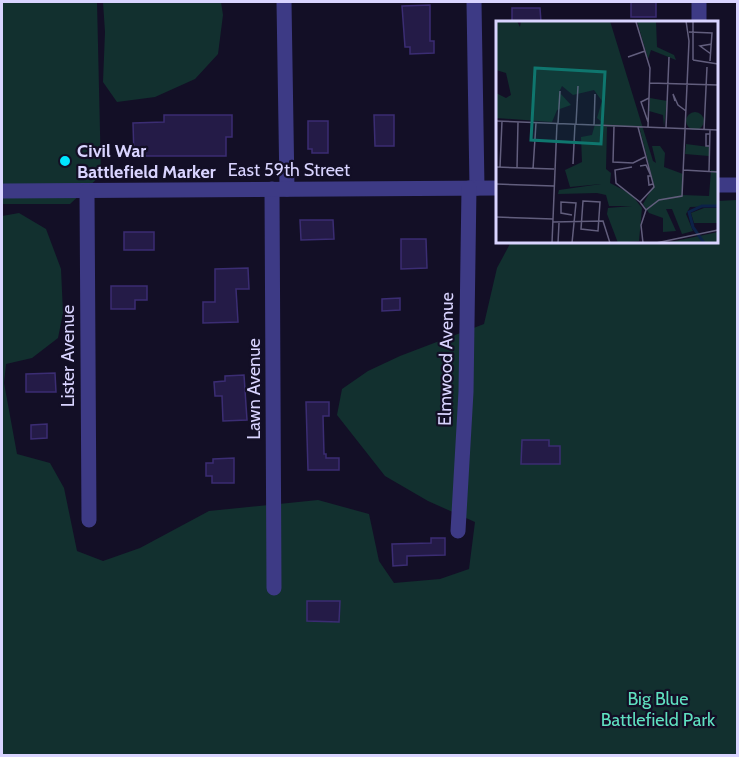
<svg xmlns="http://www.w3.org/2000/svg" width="739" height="757" viewBox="0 0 739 757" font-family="Cabin,sans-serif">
	<rect width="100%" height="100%" fill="#130f26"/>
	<g fill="#12302f">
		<path d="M2,2H97L101,175L70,204H2Z"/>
		<path d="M103,2H221L223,15L218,54L195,79L155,97L117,102L103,82L105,32Z"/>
		<path d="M737,200V755H2V216L19,213L46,229L61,269L63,313L58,338L32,358L6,364L4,383L17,454L50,463L64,488L77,551L103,561L140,548L209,511L318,500L369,514L379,561L394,583L440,579L469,569L475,522L428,501L385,476L337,415L342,389L368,371L400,356L484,324L497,268L511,242H716L717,201Z"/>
	</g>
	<g fill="#241b47" stroke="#3b2d73" stroke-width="1.5">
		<rect x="631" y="2" width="25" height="15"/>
		<path d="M430,5V41H434V53L410,54V47H405L402,6Z"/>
		<path d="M512,8H540L541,22H512Z"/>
		<path d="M164,115H232V137H226V156H134L133,123L164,122Z"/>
		<path d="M374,115H394V146H375Z"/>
		<path d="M308,121H328V153H312V149H308Z"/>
		<path d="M300,220H333L334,239L301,240Z"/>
		<rect x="124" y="232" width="30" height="18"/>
		<path d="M401,239H426L427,268L401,269Z"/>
		<path d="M248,268L249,289H236L238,322L203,323V302H215V269Z"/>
		<path d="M111,286H147V300H135V309H111Z"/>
		<path d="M400,298V310L382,311V299Z"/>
		<path d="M55,373L56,392H26V374Z"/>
		<path d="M244,375L247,420L223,421L222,396H215L214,382L225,381V376Z"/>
		<path d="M306,402H329V416H323L324,454H326V458H339V470H308Z"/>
		<path d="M47,424V438L31,439V425Z"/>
		<path d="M522,440H549V446H560V464H521Z"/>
		<path d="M234,458V483H212V476H206V463H213V459Z"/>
		<path d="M431,538H445V555L407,556V565L393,566L392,544L431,543Z"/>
		<path d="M307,601H340L339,622L307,621Z"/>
	</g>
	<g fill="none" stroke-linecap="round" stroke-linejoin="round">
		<g stroke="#3d3a85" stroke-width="15">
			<path d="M284,2L287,189"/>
			<path d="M474,2L477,188"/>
			<path d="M699,22V2"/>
			<path d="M716,185H738"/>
			<path d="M272,189L274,588"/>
			<path d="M2,191L498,188"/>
			<path d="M87,191L89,520"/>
			<path d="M458,531L466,392L469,188"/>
		</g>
	</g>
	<circle fill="#00e5ff" stroke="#130f26" stroke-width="2" cx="65" cy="161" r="6"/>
	<g text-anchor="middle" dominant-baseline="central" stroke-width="4.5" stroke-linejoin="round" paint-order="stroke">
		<g font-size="18" font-weight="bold" fill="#d9d4ff" stroke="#130f26" text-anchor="start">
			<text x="77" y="151">Civil War<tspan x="77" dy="21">Battlefield Marker</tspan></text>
		</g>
		<g font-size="18" fill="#d9d4ff" stroke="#130f26">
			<text x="289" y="170">East 59th Street</text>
			<text transform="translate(68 356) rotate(-90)">Lister Avenue</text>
			<text transform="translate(446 359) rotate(-89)">Elmwood Avenue</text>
			<text transform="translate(254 389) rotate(-90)">Lawn Avenue</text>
		</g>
		<g font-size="18" fill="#5fe0c0" stroke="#130f26">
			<text x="658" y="699">Big Blue<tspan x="658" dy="21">Battlefield Park</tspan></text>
		</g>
	</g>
	<g transform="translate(496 21)">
		<rect width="222" height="222" fill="#130f26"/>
		<path d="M0,0H21L24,6L25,0H114L157,140L160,142L156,125H164L169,132L168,146L187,153L186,174L213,175L215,149L222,150V185L194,186L190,193L197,210L186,213L176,188H170L180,210L167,211V197L153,192L147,183L158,164L143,105L111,106L110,148L115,152L114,162L135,173L146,187L143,220L122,222L111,193L112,187L136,185H113L110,174L101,172L62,173L63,169L105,163L74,166L69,149L86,141L85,116L96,114L99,103H108L101,97L106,80L98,69L77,74L66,65L63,71L75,84L61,89L56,101L0,97V72L10,77L15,74L10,52L0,49ZM141,0H160L161,26L178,34L180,39L155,29L152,38ZM154,77L171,80L168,106L167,94L153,90ZM190 100a9 9 0 1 1 18 0a9 9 0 1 1-18 0ZM190,123L213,126V135L189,133ZM208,187H222V202H198L195,192ZM222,211V222H170Z" fill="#12302f"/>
		<path fill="none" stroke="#0c2248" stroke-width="3" d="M208,222L197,206L193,191L206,185H222"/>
		<path fill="none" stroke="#625e7d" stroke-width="1.5" d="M140,1L154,47L152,106M193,11L216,12L214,40M215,33L204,25L216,23M132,36L149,30M197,39V0M197,39L222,43M154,62L222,64M179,80L177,73L182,84L190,90M0,100L222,109M152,101L145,81L153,77M62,102L64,70M80,103L82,65M98,104L99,73M118,105L117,141L137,142L149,136M142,106L158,166L144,181L150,189M170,107L173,36M208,109L211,46M213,125H210V113H214M77,143L79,103M144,145L150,144L155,155H152L153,164L157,163M0,146L58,148M4,146L6,100M136,146L119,149L120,162L144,181M21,147L22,101M37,148L40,102M187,149L222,151M213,150L214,109M0,163L58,165M87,180L104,181L102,210L85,208ZM76,194L65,192V181L80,182L76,222M0,196L57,198M57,201L107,200L114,222M56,222L61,102M62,222L63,202M147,222L145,204L150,189L163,179L186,175L193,20L190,0M160,222L222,209"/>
		<path fill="#0f766e" fill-opacity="0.15" stroke="#0f766e" stroke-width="3" d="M39,47L109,51L105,123L35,119Z"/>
		<rect width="222" height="222" fill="none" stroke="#d9d4ff" stroke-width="3"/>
	</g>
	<rect width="739" height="757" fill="none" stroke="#d9d4ff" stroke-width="6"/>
</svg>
